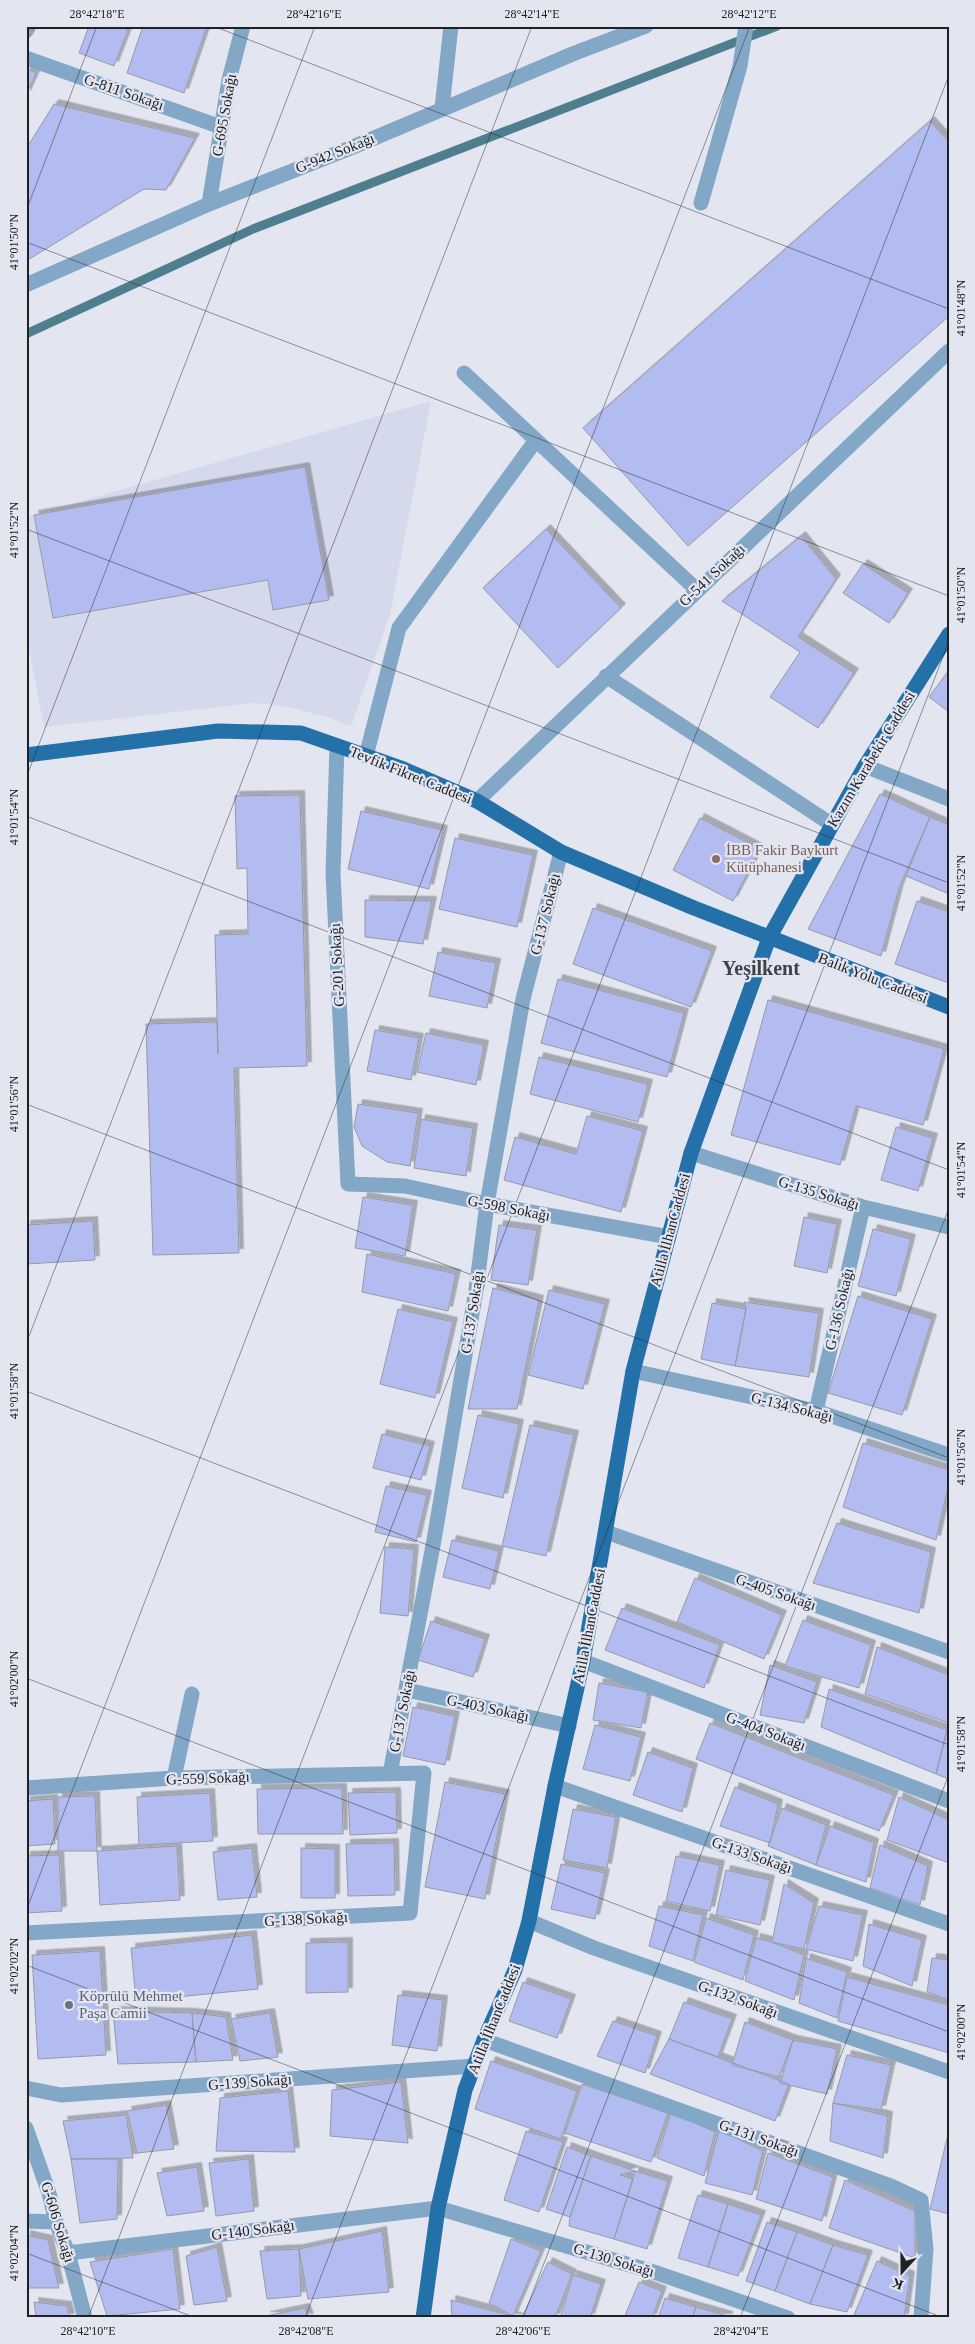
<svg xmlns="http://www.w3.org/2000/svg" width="975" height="2344" font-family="Georgia,serif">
	<defs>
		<filter id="shadow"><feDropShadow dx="4.5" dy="-4.5" stdDeviation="0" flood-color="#0004"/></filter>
	</defs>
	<rect width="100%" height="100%" fill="#e3e5f1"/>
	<path fill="#d5d9ec" d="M431 401 390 614 351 726 327 717 284 706 254 703 44 727 26 634V517Z"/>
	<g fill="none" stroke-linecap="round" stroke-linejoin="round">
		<path stroke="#4f7e8f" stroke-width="9" d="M26 334 253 229 777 26"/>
	</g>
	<path fill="#b2bcf1" stroke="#979aa5" filter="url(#shadow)" d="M89 26H118L128 30 114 66 79 53Z
		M143 26H207L184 93 127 73Z
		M26 68 36 73 26 95Z
		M54 104 195 138 166 190 144 189 26 261V149Z
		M930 121 949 142V316L688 546 583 428Z
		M305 467 329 600 273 610 268 580 53 618 34 515Z
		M546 529 621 608 558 668 483 588Z
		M801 536 836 579 798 637 854 673 818 728 770 697 800 652 722 601Z
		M863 564 908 593 889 623 843 593Z
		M949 670V712L929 697Z
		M880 794 930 817 899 888 881 956 808 929Z
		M300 795 307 1066 234 1068 239 1253 153 1255 146 1024 217 1022 218 1054 215 935 248 934 247 868 237 869 235 796Z
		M361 811 443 830 429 889 348 869Z
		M930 817 949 825V894L906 876Z
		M700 818 760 849 733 901 673 870Z
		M455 838 533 855 517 927 439 909Z
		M365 900 432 901 423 944 365 937Z
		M917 901 949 912V983L895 964Z
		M593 908 712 951 691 1007 573 964Z
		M438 952 496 963 487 1008 429 996Z
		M558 979 684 1013 667 1077 541 1043Z
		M768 1000 944 1049 923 1125 856 1106 840 1165 731 1135Z
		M375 1030 419 1038 411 1080 367 1071Z
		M426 1033 484 1045 476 1085 417 1072Z
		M539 1057 648 1084 638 1122 530 1094Z
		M358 1104 418 1113 410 1166 387 1162 362 1146 354 1127Z
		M587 1116 643 1131 621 1212 504 1180 515 1137 576 1154Z
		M421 1119 473 1128 466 1176 414 1168Z
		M896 1127 933 1138 918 1191 881 1180Z
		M363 1197 413 1205 405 1256 355 1248Z
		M804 1217 837 1224 827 1273 794 1266Z
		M93 1221 95 1260 26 1264V1225Z
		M499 1225 537 1230 528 1285 491 1280Z
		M873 1229 911 1239 896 1296 858 1286Z
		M367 1254 456 1274 448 1311 362 1292Z
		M493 1288 539 1300 517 1409H468Z
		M549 1290 605 1304 583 1389 528 1375Z
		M858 1296 932 1319 902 1415 828 1393Z
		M744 1302 819 1313 809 1377 735 1366 746 1309Z
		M712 1303 746 1309 735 1366 701 1359Z
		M398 1309 453 1322 435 1398 380 1384Z
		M478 1415 519 1424 503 1498 462 1488Z
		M530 1425 574 1435 546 1556 502 1546Z
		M382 1434 430 1446 421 1480 373 1468Z
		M863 1443 949 1470V1483L936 1540 843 1507Z
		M386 1486 427 1495 416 1542 375 1532Z
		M837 1523 931 1552 919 1613 813 1583Z
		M452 1540 499 1551 490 1589 443 1577Z
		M385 1547 414 1549 408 1616 380 1613Z
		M695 1578 782 1615 764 1659 677 1622Z
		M622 1608 720 1645 704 1688 605 1650Z
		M803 1620 871 1645 859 1688 785 1666Z
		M431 1621 485 1639 473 1677 418 1660Z
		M877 1647 949 1675V1723L865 1694Z
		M770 1665 817 1682 804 1723 760 1715Z
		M599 1683 648 1692 641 1728 593 1720Z
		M829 1689 947 1730 936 1774 821 1727Z
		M413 1707 455 1716 445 1765 403 1756Z
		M710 1723 894 1795 879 1831 696 1759Z
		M595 1725 641 1737 630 1781 583 1769Z
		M947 1730 949 1731V1779L936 1774Z
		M648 1752 693 1768 682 1812 633 1795Z
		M445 1782 505 1794 485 1899 425 1887Z
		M735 1787 778 1804 770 1843 720 1826Z
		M342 1788 343 1834H258L257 1789Z
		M396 1792 397 1833 350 1835 348 1793Z
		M210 1793 213 1841 139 1845 137 1797Z
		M95 1796 97 1851H58V1797Z
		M899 1797 949 1820V1863L887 1840Z
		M53 1799 55 1844 26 1846V1801Z
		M782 1808 826 1825 816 1865 768 1846Z
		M573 1809 616 1817 607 1868 563 1860Z
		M830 1826 874 1843 866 1882 816 1865Z
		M394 1843 395 1895 348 1896 346 1844Z
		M880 1845 928 1866 920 1905 870 1888Z
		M177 1846 180 1900 100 1905 97 1851Z
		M252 1848 257 1897 218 1900 213 1852Z
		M301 1848 335 1849V1898H301Z
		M59 1855 62 1911 26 1913V1856Z
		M676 1856 720 1865 710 1911 666 1901Z
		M561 1864 605 1873 595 1919 551 1909Z
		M726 1870 770 1880 760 1925 716 1915Z
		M784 1884 814 1903 804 1949 772 1942Z
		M659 1906 703 1915 693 1961 649 1946Z
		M819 1906 863 1915 853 1961 806 1949Z
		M706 1918 754 1935 743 1980 694 1962Z
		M869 1924 922 1940 912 1986 863 1966Z
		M252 1935 258 1989 136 2001 131 1948Z
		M756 1938 772 1942 804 1955 794 2000 745 1981Z
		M348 1942V1992L306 1993V1943Z
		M100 1951 106 2055 38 2059 32 1955Z
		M806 1958 847 1972 837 2018 799 2003Z
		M932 1958 949 1960V2000L927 1992Z
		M847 1977 949 2005V2053L838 2021Z
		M523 1982 571 1999 557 2038 509 2021Z
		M398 1995 443 2000 437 2051 392 2045Z
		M684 2002 732 2019 718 2057 669 2039Z
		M113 2011 192 2013 196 2062 118 2064Z
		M192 2013 226 2017 233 2060 196 2062Z
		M270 2013 278 2057 240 2061 231 2019Z
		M613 2021 657 2036 645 2073 597 2056Z
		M745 2022 793 2040 779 2077 732 2065Z
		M669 2039 789 2084 775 2121 650 2074Z
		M793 2040 837 2049 827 2094 780 2083Z
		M847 2055 891 2065 881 2110 833 2103Z
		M491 2061 577 2091 561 2139 475 2109Z
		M401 2082 408 2143 330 2136 332 2090Z
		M582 2084 668 2113 651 2162 565 2133Z
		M288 2091 295 2152 216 2151 220 2098Z
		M833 2103 888 2116 883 2158 830 2141Z
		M166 2105 174 2149 137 2153 127 2111Z
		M671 2112 715 2132 704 2176 657 2158Z
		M126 2115 133 2158 71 2159 63 2121Z
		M719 2130 763 2151 752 2195 705 2183Z
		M949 2130V2214L930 2209Z
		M526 2131 563 2142 539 2212 504 2200Z
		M567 2147 591 2156 570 2217 546 2209Z
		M768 2153 833 2177 822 2221 756 2199Z
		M591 2156 635 2171 620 2175 633 2179 614 2239 569 2226 570 2217Z
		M71 2159H118L117 2219 80 2223Z
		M249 2159 254 2211 216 2216 209 2163Z
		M197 2167 204 2211 167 2216 157 2173Z
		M635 2171 668 2181 647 2249 614 2239Z
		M845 2180 915 2211V2258L829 2228Z
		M698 2195 728 2204 708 2267 678 2258Z
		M728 2204 761 2215 738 2276 708 2267Z
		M767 2222 797 2232 775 2291 746 2281Z
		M382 2231 389 2292 308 2299 299 2249Z
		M797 2232 833 2245 810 2304 775 2291Z
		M26 2235 48 2240 59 2288H26Z
		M511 2239 541 2251 513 2316 489 2303Z
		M833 2245 868 2255 847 2312 810 2304Z
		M217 2247 227 2301 194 2305 186 2256Z
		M173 2249 180 2309 107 2316 90 2262Z
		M299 2249 301 2296 267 2299 260 2251Z
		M877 2261 910 2276 904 2318H860L854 2315Z
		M548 2262 572 2274 555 2318H534L523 2315Z
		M573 2275 601 2284 590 2318H560Z
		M639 2282 662 2291 652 2318H624Z
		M665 2298 696 2307 692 2318H658Z
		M451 2300 513 2316 519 2318H452Z
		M34 2302 67 2306 70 2318H36Z
		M696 2307 728 2316V2318H692Z
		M305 2308 309 2318 266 2316Z"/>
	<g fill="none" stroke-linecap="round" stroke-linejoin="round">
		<path stroke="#83a7c7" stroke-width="15" d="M26 31 29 26
			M26 58 221 127
			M442 108 451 26
			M701 203 740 66 746 26
			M209 204 229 80 243 26
			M26 285 209 204 353 147 575 53 646 26
			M464 373 697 590
			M606 676 831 824
			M337 746 333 873 348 1184 405 1186 487 1204 669 1237
			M366 756 399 628 536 440
			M865 766 949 799
			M477 801 949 351
			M691 1153 863 1207 949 1227
			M633 1371 816 1411 949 1455
			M816 1411 863 1207
			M606 1532 949 1652
			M583 1661 949 1801
			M407 1690 569 1726
			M390 1774 434 1540 476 1290 487 1204 523 999 561 852
			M174 1778 192 1694
			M555 1786 949 1924
			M26 1788 174 1778 424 1773 410 1913 26 1933
			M529 1921 594 1948 949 2072
			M484 2040 891 2186 921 2200 926 2249 921 2318
			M26 2088 61 2095 475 2066
			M26 2128 49 2193 56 2222 68 2253 85 2318
			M26 2221 56 2222
			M68 2253 438 2208 657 2273 788 2318"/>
		<path stroke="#2470a8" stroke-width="15" d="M26 755 218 731 301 733 401 768 477 801 561 852 694 908 949 1007
			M423 2318 438 2208 465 2090 484 2040 515 1970 529 1921 555 1786 583 1661 633 1371 691 1153 769 938 865 766 949 634"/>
	</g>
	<path fill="none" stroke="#202125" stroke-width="1" stroke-opacity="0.45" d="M213 26 949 309M26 211 97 26M26 242 949 596M26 529 949 883M26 778 315 26M26 816 949 1170M26 1104 949 1458M26 1344 532 26M26 1391 949 1745M26 1678 949 2032M26 1911 750 26M26 1965 944 2318M26 2253 196 2318M88 2318 949 75M305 2318 949 641M523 2318 949 1208M740 2318 949 1774"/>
	<circle fill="#8d6e63" stroke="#e3e5f1" stroke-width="2" cx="716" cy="859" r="5"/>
	<circle fill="#6b7280" stroke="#e3e5f1" stroke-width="2" cx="69" cy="2005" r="5"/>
	<g text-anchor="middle" stroke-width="4.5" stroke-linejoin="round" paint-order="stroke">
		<g font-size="15" fill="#202125" stroke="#e3e5f1">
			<text transform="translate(124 92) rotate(19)" y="5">G-811 Sokağı</text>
			<text transform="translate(224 115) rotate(-80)" y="5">G-695 Sokağı</text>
			<text transform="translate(335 153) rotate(-22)" y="5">G-942 Sokağı</text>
			<text transform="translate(712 575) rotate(-43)" y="5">G-541 Sokağı</text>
			<text transform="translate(871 759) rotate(-59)" y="5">Kazım Karabekir Caddesi</text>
			<text transform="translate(411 775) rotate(22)" y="5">Tevfik Fikret Caddesi</text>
			<text transform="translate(545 914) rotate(-76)" y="5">G-137 Sokağı</text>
			<text transform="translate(337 965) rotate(-93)" y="5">G-201 Sokağı</text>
			<text transform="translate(873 978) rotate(21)" y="5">Balık Yolu Caddesi</text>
			<text transform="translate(819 1193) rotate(17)" y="5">G-135 Sokağı</text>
			<text transform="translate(509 1208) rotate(11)" y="5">G-598 Sokağı</text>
			<text transform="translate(670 1230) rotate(-75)" y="5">Atilla İlhanCaddesi</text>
			<text transform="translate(839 1309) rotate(-77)" y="5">G-136 Sokağı</text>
			<text transform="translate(472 1312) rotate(-81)" y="5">G-137 Sokağı</text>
			<text transform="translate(792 1407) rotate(14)" y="5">G-134 Sokağı</text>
			<text transform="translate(776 1592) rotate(19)" y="5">G-405 Sokağı</text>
			<text transform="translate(589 1626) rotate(-79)" y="5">Atilla İlhanCaddesi</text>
			<text transform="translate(488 1708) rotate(12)" y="5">G-403 Sokağı</text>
			<text transform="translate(402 1711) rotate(-79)" y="5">G-137 Sokağı</text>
			<text transform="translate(766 1731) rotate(21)" y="5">G-404 Sokağı</text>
			<text transform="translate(208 1778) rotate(-2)" y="5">G-559 Sokağı</text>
			<text transform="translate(752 1855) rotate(19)" y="5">G-133 Sokağı</text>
			<text transform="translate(306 1919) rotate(-3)" y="5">G-138 Sokağı</text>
			<text transform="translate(738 1999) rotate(20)" y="5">G-132 Sokağı</text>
			<text transform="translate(494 2019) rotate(-68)" y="5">Atilla İlhanCaddesi</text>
			<text transform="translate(250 2082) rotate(-4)" y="5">G-139 Sokağı</text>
			<text transform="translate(759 2138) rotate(20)" y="5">G-131 Sokağı</text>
			<text transform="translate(58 2222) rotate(73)" y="5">G-606 Sokağı</text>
			<text transform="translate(253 2230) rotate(-7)" y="5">G-140 Sokağı</text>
			<text transform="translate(614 2260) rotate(17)" y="5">G-130 Sokağı</text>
		</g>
		<g font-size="15" fill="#785e54" stroke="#e3e5f1" text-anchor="start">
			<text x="726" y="855">İBB Fakir Baykurt<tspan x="726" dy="17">Kütüphanesi</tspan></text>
		</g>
		<g font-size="15" fill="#5b616d" stroke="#e3e5f1" text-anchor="start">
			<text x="79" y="2001">Köprülü Mehmet<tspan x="79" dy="17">Paşa Camii</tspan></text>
		</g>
		<g font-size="20" font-weight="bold" fill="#3f414b" stroke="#e3e5f1">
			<text x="761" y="975">Yeşilkent</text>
		</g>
	</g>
	<rect width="975" height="2344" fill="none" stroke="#e3e5f1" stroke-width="55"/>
	<g transform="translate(902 2272) rotate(201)" stroke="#e3e5f1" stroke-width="4" paint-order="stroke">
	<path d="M0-4L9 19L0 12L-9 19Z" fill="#202125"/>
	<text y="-8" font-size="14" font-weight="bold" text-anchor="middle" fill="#202125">K</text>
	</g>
	<rect x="28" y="28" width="920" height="2288" fill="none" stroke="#202125" stroke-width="2"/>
	<g font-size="12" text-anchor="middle" fill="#202125">
		<text x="97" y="18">28°42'18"E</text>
		<text x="314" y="18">28°42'16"E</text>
		<text x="532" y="18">28°42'14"E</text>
		<text x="749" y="18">28°42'12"E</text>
		<text transform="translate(14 242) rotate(-90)" y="4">41°01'50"N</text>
		<text transform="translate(961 308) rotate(-90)" y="4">41°01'48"N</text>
		<text transform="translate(14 530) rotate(-90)" y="4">41°01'52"N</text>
		<text transform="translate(961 595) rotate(-90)" y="4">41°01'50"N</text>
		<text transform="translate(14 817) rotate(-90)" y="4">41°01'54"N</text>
		<text transform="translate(961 883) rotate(-90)" y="4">41°01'52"N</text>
		<text transform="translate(14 1104) rotate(-90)" y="4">41°01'56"N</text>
		<text transform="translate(961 1170) rotate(-90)" y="4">41°01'54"N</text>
		<text transform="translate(14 1391) rotate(-90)" y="4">41°01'58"N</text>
		<text transform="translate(961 1457) rotate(-90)" y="4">41°01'56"N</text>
		<text transform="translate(14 1679) rotate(-90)" y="4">41°02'00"N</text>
		<text transform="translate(961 1744) rotate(-90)" y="4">41°01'58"N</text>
		<text transform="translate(14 1966) rotate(-90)" y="4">41°02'02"N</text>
		<text transform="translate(961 2032) rotate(-90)" y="4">41°02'00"N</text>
		<text transform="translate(14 2253) rotate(-90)" y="4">41°02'04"N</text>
		<text x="88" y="2335">28°42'10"E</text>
		<text x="306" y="2335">28°42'08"E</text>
		<text x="523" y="2335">28°42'06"E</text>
		<text x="741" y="2335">28°42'04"E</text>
	</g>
</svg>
